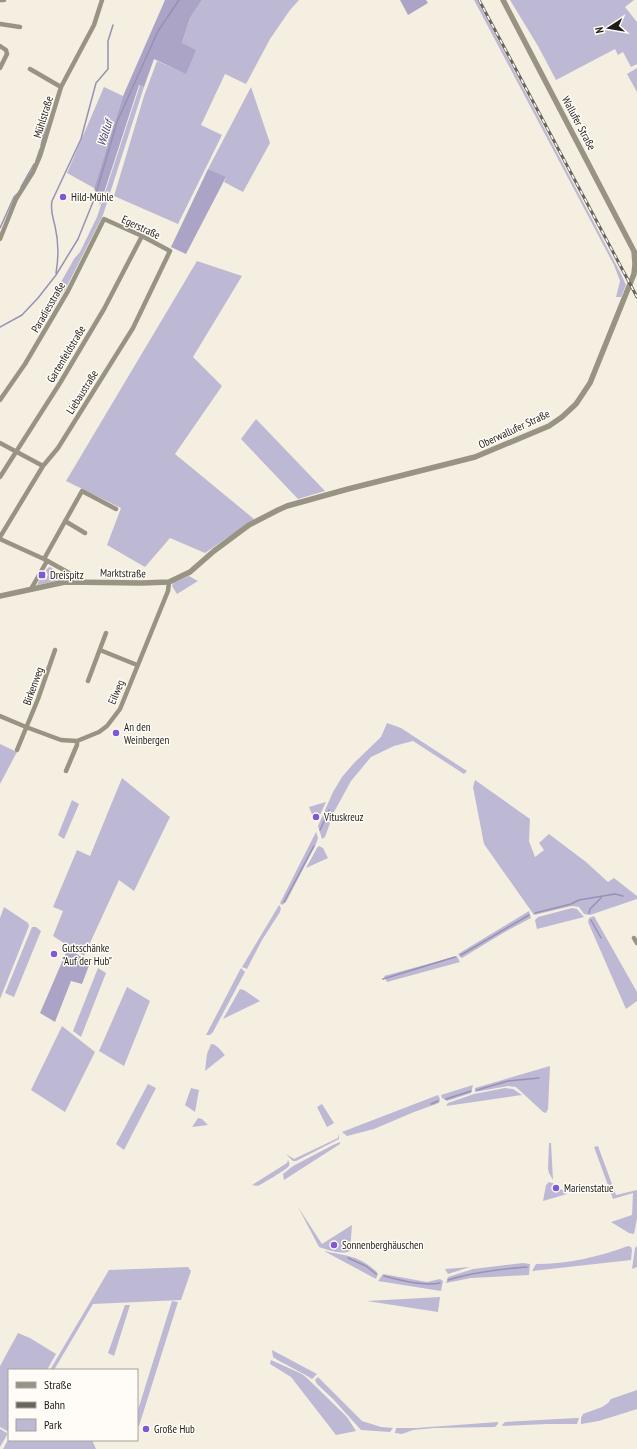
<svg xmlns="http://www.w3.org/2000/svg" width="637" height="1449" font-family="'PT Sans Narrow',sans-serif">
	<rect width="100%" height="100%" fill="#f5efe1"/>
	<path fill="#bdb8d4" d="M202 0H299L290 10 270 39 246 84 225 74 201 125 222 135 178 224 114 196 144 96 157 61 185 73 182 43 190 18Z
		M474 0H477L621 274 626 285 621 297H616L620 281 614 265Z
		M510 0H634L625 7 637 22V64L631 67 623 52 618 55 615 49 556 80 538 46Z
		M637 68V92L627 74Z
		M140 85 144 87 103 215 66 288 48 317 43 314 74 259 80 252 97 217Z
		M104 87 123 96 94 188 67 173Z
		M251 87 270 143 243 192 224 182 226 178 208 169Z
		M197 261 242 276 193 357 222 386 175 454 254 519 205 553 170 538 145 567 107 545 121 508 66 481Z
		M256 419 325 491 298 499 241 439Z
		M49 567 52 568 54 573 63 578 65 574 68 577 67 579 37 585 41 577 46 579 48 574 44 572Z
		M189 576 198 581 177 594 172 586 173 583Z
		M387 723 401 728 467 771 464 774 413 741 394 746 371 757 351 781 334 812 325 837 322 839 318 826 333 792 342 777 354 763 381 737Z
		M0 744 17 752 0 784Z
		M122 778 170 817 134 891 119 880 84 956 53 936 63 911 53 907 77 850 90 856Z
		M475 780 530 819 529 841 535 857 544 850 539 843 549 834 586 862 608 882 614 878 637 896V899L590 915 584 914 579 907 572 906 534 915 484 844 473 787Z
		M72 800 79 804 64 839 58 835Z
		M326 802 318 819H314L309 807Z
		M316 832 318 838 316 844 286 902 282 905 280 903Z
		M319 846 323 848 328 858 306 868 317 848Z
		M279 905 281 908 280 912 262 940 247 969 242 967Z
		M4 907 28 923 29 926 0 999V918Z
		M572 908 577 909 584 917 537 929 535 920 538 917Z
		M529 911 531 918 503 933 462 958 460 957 458 954Z
		M594 916 637 992V1001L626 1009 588 922 589 918Z
		M32 927H36L41 931 14 997 5 993Z
		M457 956 460 962 387 982 384 976Z
		M98 968 106 973 81 1037 73 1031Z
		M241 968 245 972 213 1032 210 1035H206Z
		M127 987 150 1001 124 1066 99 1051Z
		M240 989 244 990 260 1001 223 1019Z
		M62 1026 95 1052 65 1112 31 1090Z
		M211 1044C217 1044 221 1051 225 1055L205 1071 207 1054Z
		M550 1066 548 1109 546 1113 543 1112 516 1087 508 1086 475 1092V1088Z
		M148 1084 156 1088 124 1150 116 1144Z
		M473 1085 471 1093 447 1101 442 1098 441 1095Z
		M191 1088 199 1090 195 1112 185 1105Z
		M505 1088 513 1089 522 1095 446 1106 448 1103 474 1094Z
		M438 1095 440 1099 439 1103 414 1112 374 1129 347 1136 342 1132Z
		M322 1104 334 1123 327 1127 317 1107Z
		M198 1118 202 1119 208 1125 192 1127Z
		M339 1133V1139L296 1161H293L286 1154 294 1159 338 1138Z
		M340 1142V1144L284 1180 283 1174 293 1166 333 1145Z
		M549 1143H551L553 1180 549 1173 548 1169Z
		M598 1146 616 1195 637 1190V1218L634 1234 629 1233 611 1222 632 1215 633 1193 613 1199 594 1147Z
		M288 1160C289 1162 290 1163 289 1166 286 1170 263 1183 258 1186L252 1185 287 1163Z
		M549 1182 555 1184 552 1188 555 1192 561 1189 567 1194 543 1201 546 1185Z
		M298 1207 322 1244 352 1225 350 1251C341 1255 328 1250 319 1247Z
		M628 1246 631 1247 632 1250 631 1260 532 1271 536 1264C568 1264 598 1257 628 1246Z
		M637 1246V1267L632 1269 635 1248Z
		M324 1251C346 1256 358 1255 376 1271L378 1274 376 1279Z
		M523 1263 530 1264 529 1275 471 1278 446 1283 448 1277 473 1269Z
		M188 1267 191 1271 181 1300 93 1304 54 1370H50L109 1270Z
		M470 1267 448 1274 445 1269Z
		M383 1274 427 1282 440 1279 443 1281 441 1291 378 1281Z
		M440 1297 438 1312 367 1301Z
		M172 1301 178 1302 139 1426H137V1413Z
		M125 1305H130L114 1356 108 1353Z
		M18 1333 30 1338 56 1354 47 1370H9V1432L0 1427V1366Z
		M272 1350 317 1374 312 1379C300 1371 285 1365 273 1357Z
		M271 1360 302 1374 307 1378 347 1417 356 1431 336 1435 291 1377 270 1364Z
		M318 1377 362 1421 381 1427 393 1428 390 1432 361 1430 333 1399 317 1384 315 1380Z
		M637 1390V1409L599 1421 581 1424V1418L583 1414 602 1407 608 1403 611 1399Z
		M576 1418H579L577 1424H547L503 1426 502 1425 505 1422Z
		M498 1422V1424L495 1427 434 1428 413 1430 402 1434 395 1433 396 1428H416Z
		M0 1429 7 1433V1435L0 1447Z
		M9 1438V1440H92L96 1449H3Z"/>
	<path fill="#aba4c7" d="M165 0H202L190 18 182 43 196 50 186 74 154 59 144 87 139 85 100 205 94 188 123 96Z
		M400 0H426L428 3 408 15Z
		M208 169 226 177 186 254 171 247Z
		M68 948 90 963 82 984 71 981 55 1022 40 1013Z"/>
	<g fill="none" stroke-linecap="round" stroke-linejoin="round">
		<path stroke="#9891b3" stroke-width="1.5" d="M41 146 47 119
			M36 161 40 149
			M21 187 34 164
			M0 228 14 197 17 194
			M56 273C59 256 59 243 55 226 53 217 50 211 52 201L81 139 96 83 108 69V41L113 25
			M0 327 22 315 38 298 56 275 78 239 95 197 117 122 158 31 179 0
			M320 830 329 810
			M284 902 314 846
			M535 913 571 904 579 900 615 894 623 896
			M589 913 590 909 601 898
			M591 920 601 938
			M461 955 529 915
			M383 979 455 957
			M477 1090 508 1081 539 1078
			M446 1099 471 1091
			M431 1104 438 1101
			M348 1258 366 1266 376 1274
			M384 1276C403 1281 422 1286 440 1283
			M448 1280C474 1272 500 1269 527 1267"/>
		<path stroke="#999384" stroke-width="4.5" d="M0 0H4
			M0 24 20 27
			M0 46 6 50 7 54 0 68
			M30 69 61 87
			M0 239 16 199 33 172 40 156 61 87 94 25 102 0
			M0 400 25 364 68 291 104 219 142 236 170 251 133 328 58 448 43 466 0 537
			M0 443 43 466
			M0 477 60 383 104 309 142 236
			M65 521 85 533
			M0 539 44 559 71 574 75 578 77 582
			M44 559 82 491 116 509
			M31 589 47 561
			M100 650 137 665
			M88 681 106 633
			M0 716 26 727 61 740 77 741 99 732 107 726 120 709 168 591 169 582
			M17 750 38 699 55 650
			M66 771 77 745V741
			M634 938 637 943"/>
		<path stroke="#999384" stroke-width="5.5" d="M503 0 635 253
			M0 596 65 582 142 583 169 582 190 572 214 551 249 525 278 510 287 506 348 489 475 457 549 426 562 417 576 404 590 383 634 274 635 264 634 251"/>
		<g stroke="#68655d" stroke-width="3">
			<path id="rail" d="M479 0 637 297"/>
		</g>
		<use href="#rail" stroke="#fffcf7" stroke-width="1.5" stroke-dasharray="4.5" stroke-linecap="butt"/>
	</g>
	<g fill="#7e59d3" stroke="#fffcf7" stroke-width="1.5">
		<circle cx="63" cy="197" r="4"/>
		<rect x="38" y="571" width="8" height="8" rx="2"/>
		<circle cx="116" cy="733" r="4"/>
		<circle cx="316" cy="817" r="4"/>
		<circle cx="54" cy="954" r="4"/>
		<circle cx="556" cy="1188" r="4"/>
		<circle cx="334" cy="1245" r="4"/>
		<circle cx="146" cy="1429" r="4"/>
	</g>
	<g text-anchor="middle" stroke-width="3" stroke-linejoin="round" paint-order="stroke">
		<g font-size="11" fill="#1e1c17" stroke="#fffcf7">
			<text transform="translate(43 117) rotate(-73)" y="4">Mühlstraße</text>
			<text transform="translate(579 123) rotate(62)" y="4">Wallufer Straße</text>
			<text transform="translate(141 227) rotate(25)" y="4">Egerstraße</text>
			<text transform="translate(48 307) rotate(-60)" y="4">Paradiesstraße</text>
			<text transform="translate(66 354) rotate(-59)" y="4">Gartenfeldstraße</text>
			<text transform="translate(82 392) rotate(-58)" y="4">Liebaustraße</text>
			<text transform="translate(514 429) rotate(-25)" y="4">Oberwallufer Straße</text>
			<text transform="translate(123 573) rotate(1)" y="4">Marktstraße</text>
			<text transform="translate(33 686) rotate(-70)" y="4">Birkenweg</text>
			<text transform="translate(116 692) rotate(-67)" y="4">Eilweg</text>
		</g>
		<g font-size="11" fill="#1e1c17" stroke="#fffcf7" text-anchor="start">
			<text x="71" y="201">Hild-Mühle</text>
			<text x="50" y="579">Dreispitz</text>
			<text x="124" y="731">An den<tspan x="124" dy="13">Weinbergen</tspan></text>
			<text x="324" y="821">Vituskreuz</text>
			<text x="62" y="952">Gutsschänke<tspan x="62" dy="13">"Auf der Hub"</tspan></text>
			<text x="564" y="1192">Marienstatue</text>
			<text x="342" y="1249">Sonnenberghäuschen</text>
			<text x="154" y="1433">Große Hub</text>
		</g>
		<g font-size="12" font-style="italic" fill="#4e4272" stroke="#fffcf7">
			<text transform="translate(105 133) rotate(-72)" y="4">Walluf</text>
		</g>
	</g>
	<rect x="8" y="1369" width="130" height="72" fill="#fffcf7" stroke="#a5a29d"/>
	<rect x="16" y="1382" width="20" height="6" fill="#999384" stroke="#a5a29d"/>
	<text x="44" y="1389" font-size="12" fill="#1e1c17">Straße</text>
	<rect x="16" y="1402" width="20" height="6" fill="#68655d" stroke="#a5a29d"/>
	<text x="44" y="1409" font-size="12" fill="#1e1c17">Bahn</text>
	<rect x="16" y="1419" width="20" height="12" fill="#bdb8d4" stroke="#a5a29d"/>
	<text x="44" y="1429" font-size="12" fill="#1e1c17">Park</text>
	<g transform="translate(609 28) rotate(258)" stroke="#fffcf7" stroke-width="3" paint-order="stroke">
	<path d="M0-3L7 15L0 10L-7 15Z" fill="#1e1c17"/>
	<text y="-6" font-size="11" font-weight="bold" text-anchor="middle" fill="#1e1c17">N</text>
	</g>
</svg>
